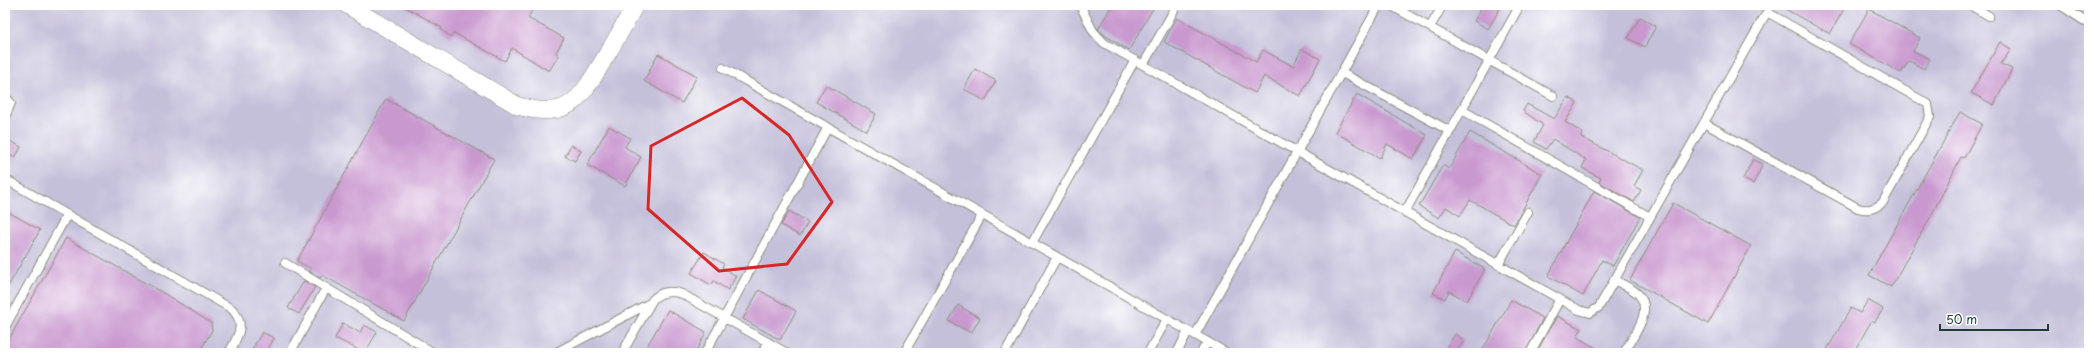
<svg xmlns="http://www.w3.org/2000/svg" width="2094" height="358" font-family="'Playpen Sans',sans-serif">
	<rect width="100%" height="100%" fill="#fff"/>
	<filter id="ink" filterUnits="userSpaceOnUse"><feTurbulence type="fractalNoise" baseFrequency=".025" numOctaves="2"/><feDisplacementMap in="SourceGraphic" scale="8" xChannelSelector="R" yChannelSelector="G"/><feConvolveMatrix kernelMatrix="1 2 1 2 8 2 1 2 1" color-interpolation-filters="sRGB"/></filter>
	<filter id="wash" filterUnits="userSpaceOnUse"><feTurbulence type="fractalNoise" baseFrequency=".012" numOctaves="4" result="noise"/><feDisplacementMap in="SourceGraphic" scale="16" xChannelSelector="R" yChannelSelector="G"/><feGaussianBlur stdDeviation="0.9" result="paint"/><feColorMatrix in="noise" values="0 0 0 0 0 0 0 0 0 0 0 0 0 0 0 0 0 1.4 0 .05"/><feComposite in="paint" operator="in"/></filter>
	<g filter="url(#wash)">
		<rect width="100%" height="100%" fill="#f5dcc1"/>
		<path fill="#c5c0da" d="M5 5H2089V353H5Z"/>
		<g id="blocks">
			<path fill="#c998cf" d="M402 5H445L453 9 455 5H535L528 18 564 38 556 53 559 55 549 71 512 48 505 61 454 33 451 37 441 30 442 28Z
				M1112 5H1155L1129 50 1106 36 1098 29Z
				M1483 5H1502L1488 29 1474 21Z
				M1778 5H1846L1830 34Z
				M1869 9 1920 38 1913 51 1930 59 1924 69 1909 61 1901 73 1849 44Z
				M1640 17 1656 26 1645 47 1628 38Z
				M1177 18 1256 62 1263 50 1293 66 1302 49 1320 59 1300 96 1264 76 1255 93 1164 42Z
				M2000 42 2011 49 2001 64 2012 69 1994 105 1971 93Z
				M658 54 697 76 682 103 644 81Z
				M975 69 996 81 985 101 964 89Z
				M826 85 876 114 867 131 816 102Z
				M1357 94 1427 135 1413 159 1387 144 1380 158 1335 132Z
				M1568 97 1577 103 1565 122 1583 133 1581 137 1643 170 1634 186 1641 190 1634 202 1599 182 1601 178 1582 168 1586 160 1553 139 1546 149 1534 142 1543 125 1523 111 1527 104 1554 119Z
				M386 99 494 159 404 321 322 275 320 278 309 271 311 269 297 261Z
				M1960 112 1982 124 1964 158 1961 157 1932 214 1891 287 1869 275Z
				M609 126 630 138 625 147 641 157 625 186 587 165Z
				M1470 132 1542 174 1514 225 1470 200 1460 216 1446 207 1439 218 1419 206 1443 165 1449 169Z
				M5 138 21 147 15 158 5 152Z
				M571 145 581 151 575 161 565 156Z
				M1753 159 1763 164 1753 184 1743 179Z
				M1594 191 1640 217 1613 266 1602 260 1583 296 1548 276Z
				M1673 203 1751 246 1708 324 1630 280Z
				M5 210 40 230 5 292Z
				M789 211 808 222 800 236 781 225Z
				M66 238 165 294 211 323 212 330 199 353H5V346Z
				M704 252 724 264 722 267 736 276 728 290 714 281 711 285 691 273Z
				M1455 252 1485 269 1467 301 1449 291 1445 299 1433 293Z
				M304 281 315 287 299 314 288 308Z
				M759 290 796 311 780 340 743 319Z
				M1511 300 1543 318 1525 353H1481Z
				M1868 300 1883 309 1875 322 1872 320 1853 353H1825L1851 308 1860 313Z
				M958 305 980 318 971 333 949 321Z
				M668 310 706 332 695 353H654L646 348Z
				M1557 316 1581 329 1577 337 1605 353H1536Z
				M343 323 360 333 364 325 377 332 365 353 335 338Z
				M262 332 274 338 266 353H250Z
				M1455 334 1464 340 1456 353H1443Z"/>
		</g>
	</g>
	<g filter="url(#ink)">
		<use href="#blocks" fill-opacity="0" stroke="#8a8c7a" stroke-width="1"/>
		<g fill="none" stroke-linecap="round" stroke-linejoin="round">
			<g stroke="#8a8c7a" stroke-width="10">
				<path id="service" d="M1080 5 1093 31 1104 43 1579 310 1590 313 1599 307 1771 5
					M1390 5 1553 96
					M1970 5 1989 16
					M2060 5 2089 24
					M1430 27 1443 5
					M1143 65 1177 5
					M723 68 1227 353
					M1342 73 1450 131
					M5 96 11 103 5 117
					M1462 110 1650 217
					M1704 123 1858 208C1868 211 1876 209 1883 202L1930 117 1928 104 1767 12
					M5 179 232 309C247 325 237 337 229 353
					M1405 212 1520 5
					M1032 243 1135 60
					M285 263 434 353
					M1498 265 1528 212
					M1614 280C1622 284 1632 288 1638 294 1655 311 1632 337 1624 353
					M5 327 67 215
					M1195 335 1379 5
					M290 353 326 288
					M555 353 648 304
					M622 353 653 299C662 291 671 290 682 294L787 353
					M705 353 828 127
					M762 353 768 342
					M904 353 982 215
					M1005 353 1057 257
					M1148 353 1167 319
					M1177 353 1188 331
					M1201 353 1207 342
					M1530 353 1560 299"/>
			</g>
			<g stroke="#8a8c7a" stroke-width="18">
				<path id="minor" d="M347 5 518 106C568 120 579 101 603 61 614 43 625 24 635 5"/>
			</g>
			<use href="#service" stroke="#fff" stroke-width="8"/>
			<use href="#minor" stroke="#fff" stroke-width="17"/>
		</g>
	</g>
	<path fill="none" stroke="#d62828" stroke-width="3" stroke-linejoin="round" d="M742 98 789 135 832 202 787 264 719 271 648 209 651 146Z"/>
	<rect width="2094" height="358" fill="none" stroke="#fff" stroke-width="20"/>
	<path d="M1940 324v6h108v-6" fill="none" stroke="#1f3d34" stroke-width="2"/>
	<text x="1946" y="324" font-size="12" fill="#1f3d34" stroke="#ffffff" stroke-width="3" paint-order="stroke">50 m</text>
</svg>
